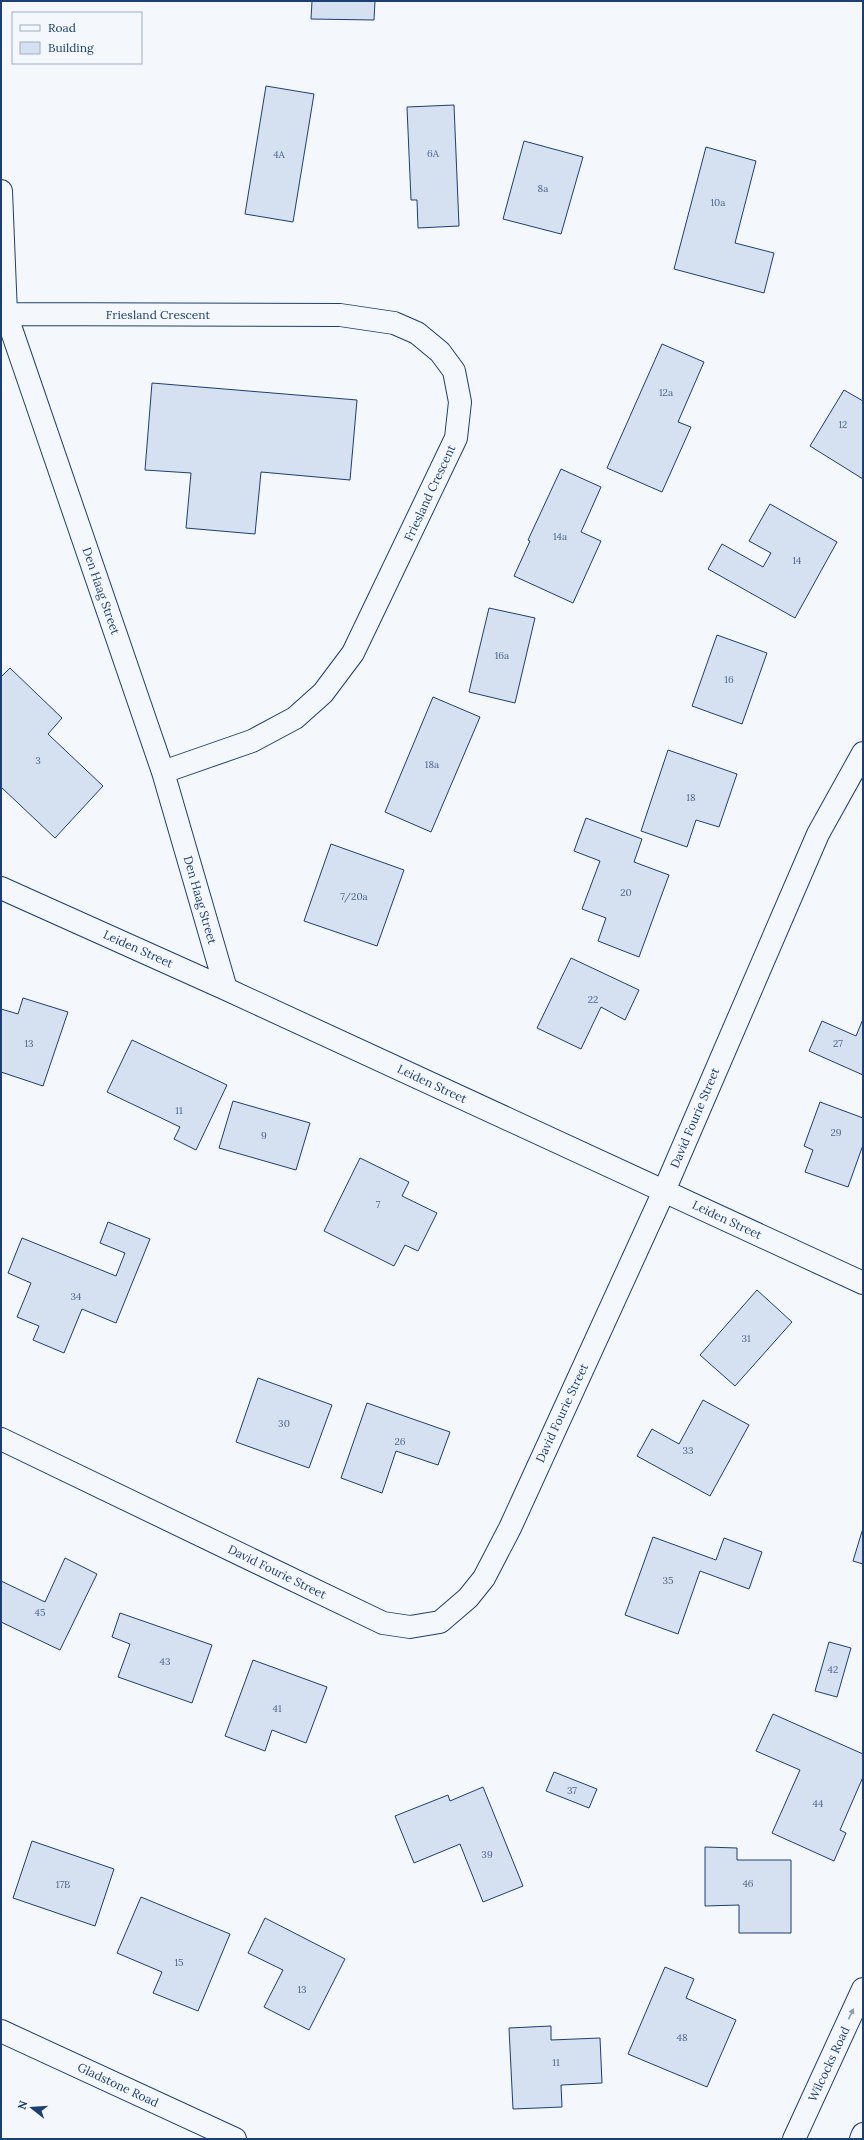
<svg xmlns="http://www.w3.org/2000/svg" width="864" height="2140" font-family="Lora,serif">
	<rect width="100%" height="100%" fill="#f4f7fb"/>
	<path fill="#d5e0f0" stroke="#1d3f73" d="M312 1H375L374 20 311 19Z
		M266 86 314 94 293 222 245 214Z
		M454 105 459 226 418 228 417 200H411L407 107Z
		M524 141 583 157 561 234 503 219Z
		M706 147 756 161 735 243 774 253 764 293 674 269Z
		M662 344 704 362 678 422 691 427 662 492 607 468Z
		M152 383 357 400 350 480 261 472 255 534 186 528 191 473 145 470Z
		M844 390 863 401V479L810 446Z
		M561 469 601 487 581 532 601 541 573 603 514 576 530 541 528 540Z
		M770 504 837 542 795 618 708 569 722 544 763 567 771 553 749 541Z
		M489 608 535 618 515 703 469 692Z
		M717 635 767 653 742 724 692 706Z
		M10 668 62 718 48 734 103 786 55 838 1 787V677Z
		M433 697 480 717 431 832 385 812Z
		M668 750 737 774 719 827 696 820 687 847 641 831Z
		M586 818 642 839 634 862 669 875 639 957 598 941 606 918 582 909 600 861 574 851Z
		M331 844 404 870 377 946 304 921Z
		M571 958 639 990 625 1020 601 1007 581 1049 537 1028Z
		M23 998 68 1012 43 1086 1 1072V1009L18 1014Z
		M863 1019V1075L809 1051 822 1021 856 1036Z
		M132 1040 227 1085 196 1150 174 1139 180 1127 107 1092Z
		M233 1101 310 1123 296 1170 219 1148Z
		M820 1102 863 1118V1145L848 1187 805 1172 813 1150 804 1146Z
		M360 1158 409 1182 402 1196 437 1213 418 1251 405 1245 394 1266 324 1231Z
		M108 1222 150 1239 116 1323 82 1309 64 1353 33 1340 39 1326 17 1317 31 1283 8 1273 22 1238 116 1276 125 1253 100 1243Z
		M757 1290 792 1322 735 1386 700 1355Z
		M258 1378 332 1405 309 1468 236 1442Z
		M703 1400 749 1425 710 1496 637 1456 652 1429 679 1444Z
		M367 1403 450 1432 438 1465 396 1451 382 1493 341 1478Z
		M863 1528V1564L853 1561Z
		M653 1537 716 1560 724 1538 762 1552 749 1589 700 1571 678 1634 625 1615Z
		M65 1558 97 1574 60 1650 1 1622V1581L45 1602Z
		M120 1613 212 1645 192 1703 118 1677 130 1644 112 1637Z
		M829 1642 851 1648 837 1697 815 1691Z
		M253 1660 327 1687 306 1743 272 1730 265 1751 225 1736Z
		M773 1714 863 1754V1777L840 1830 846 1833 834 1861 772 1833 800 1770 756 1751Z
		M554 1772 597 1789 589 1808 546 1791Z
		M483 1787 523 1886 483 1902 460 1844 414 1863 395 1816 448 1795 450 1801Z
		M32 1841 114 1869 95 1926 13 1898Z
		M705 1847 737 1848V1860H791V1933H739V1905L705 1906Z
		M141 1897 230 1934 198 2011 153 1993 162 1972 117 1953Z
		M265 1918 345 1959 309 2030 264 2007 283 1970 248 1953Z
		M665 1967 694 1979 686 1998 736 2020 707 2087 628 2054Z
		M551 2026V2040L600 2038 602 2083 561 2085 562 2107 513 2109 509 2028Z"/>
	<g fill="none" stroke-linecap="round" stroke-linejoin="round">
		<g stroke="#1d3f73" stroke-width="24">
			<path id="minor" d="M1 191 6 314 163 772 226 989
				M1 314 340 315 394 323 417 333 440 352 454 371 460 402 456 438 353 653 323 693 295 718 252 741 163 772
				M1 888 226 989 863 1283
				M1 1439 383 1623 410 1627 440 1622 468 1598 484 1578 510 1528 664 1191 818 834 863 753"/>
		</g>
		<g stroke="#1d3f73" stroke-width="24">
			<path id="tertiary" d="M1 2031 235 2139
				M794 2139 863 1989
				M861 2139 863 2134"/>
		</g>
		<use href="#minor" stroke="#f4f7fb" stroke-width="22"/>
		<use href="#tertiary" stroke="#f4f7fb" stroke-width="22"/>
	</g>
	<defs><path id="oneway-solid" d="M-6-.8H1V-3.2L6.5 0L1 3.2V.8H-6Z"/></defs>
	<use fill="#889bb7" href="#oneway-solid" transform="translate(851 2014) rotate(-65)"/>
	<g text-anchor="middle" stroke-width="3" stroke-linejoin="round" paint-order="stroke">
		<g font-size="10" fill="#4b6792">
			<text x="433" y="157">6A</text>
			<text x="279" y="158">4A</text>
			<text x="543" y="192">8a</text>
			<text x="718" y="206">10a</text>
			<text x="666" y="396">12a</text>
			<text x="843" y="428">12</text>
			<text x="560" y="540">14a</text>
			<text x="797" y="564">14</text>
			<text x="502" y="659">16a</text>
			<text x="729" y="683">16</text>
			<text x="38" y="764">3</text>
			<text x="432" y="768">18a</text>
			<text x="691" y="801">18</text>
			<text x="626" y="896">20</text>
			<text x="354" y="900">7/20a</text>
			<text x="593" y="1003">22</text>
			<text x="29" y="1047">13</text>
			<text x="838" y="1047">27</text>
			<text x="179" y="1114">11</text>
			<text x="836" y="1136">29</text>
			<text x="264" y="1139">9</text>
			<text x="378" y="1208">7</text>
			<text x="76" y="1300">34</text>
			<text x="746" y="1342">31</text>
			<text x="284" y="1427">30</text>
			<text x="400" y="1445">26</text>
			<text x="688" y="1454">33</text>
			<text x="668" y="1584">35</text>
			<text x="40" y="1616">45</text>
			<text x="165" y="1665">43</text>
			<text x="833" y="1673">42</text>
			<text x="277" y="1712">41</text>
			<text x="572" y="1794">37</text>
			<text x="818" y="1807">44</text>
			<text x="487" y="1858">39</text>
			<text x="748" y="1887">46</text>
			<text x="63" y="1888">17B</text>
			<text x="179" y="1966">15</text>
			<text x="302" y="1993">13</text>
			<text x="682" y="2041">48</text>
			<text x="556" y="2066">11</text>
		</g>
		<g font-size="12" fill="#1d3f73" stroke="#f4f7fb">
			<text x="158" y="319">Friesland Crescent</text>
			<text transform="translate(430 493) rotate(-65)" y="4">Friesland Crescent</text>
			<text transform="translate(101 591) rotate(71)" y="4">Den Haag Street</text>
			<text transform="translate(200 900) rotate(74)" y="4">Den Haag Street</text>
			<text transform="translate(138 949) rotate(24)" y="4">Leiden Street</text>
			<text transform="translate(432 1084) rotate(25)" y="4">Leiden Street</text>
			<text transform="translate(695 1118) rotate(-67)" y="4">David Fourie Street</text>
			<text transform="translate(727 1220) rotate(25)" y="4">Leiden Street</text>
			<text transform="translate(562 1413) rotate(-65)" y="4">David Fourie Street</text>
			<text transform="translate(277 1572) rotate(26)" y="4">David Fourie Street</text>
			<text transform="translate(829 2064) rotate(-65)" y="4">Wilcocks Road</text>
			<text transform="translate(118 2085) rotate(25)" y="4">Gladstone Road</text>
		</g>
	</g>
	<rect width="864" height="2140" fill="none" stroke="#1d3f73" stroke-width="4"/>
	<rect x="12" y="12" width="130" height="52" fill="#f4f7fb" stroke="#9eadc5"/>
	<rect x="20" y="25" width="20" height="6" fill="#f4f7fb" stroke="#9eadc5"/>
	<text x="48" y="32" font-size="12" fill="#1d3f73">Road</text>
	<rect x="20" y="42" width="20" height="12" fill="#d5e0f0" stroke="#9eadc5"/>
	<text x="48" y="52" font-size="12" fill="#1d3f73">Building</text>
	<g transform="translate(32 2108) rotate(287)" stroke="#f4f7fb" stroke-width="3" paint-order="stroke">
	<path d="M0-3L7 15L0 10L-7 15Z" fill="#1d3f73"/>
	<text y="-6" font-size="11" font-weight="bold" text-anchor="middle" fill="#1d3f73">N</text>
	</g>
</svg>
